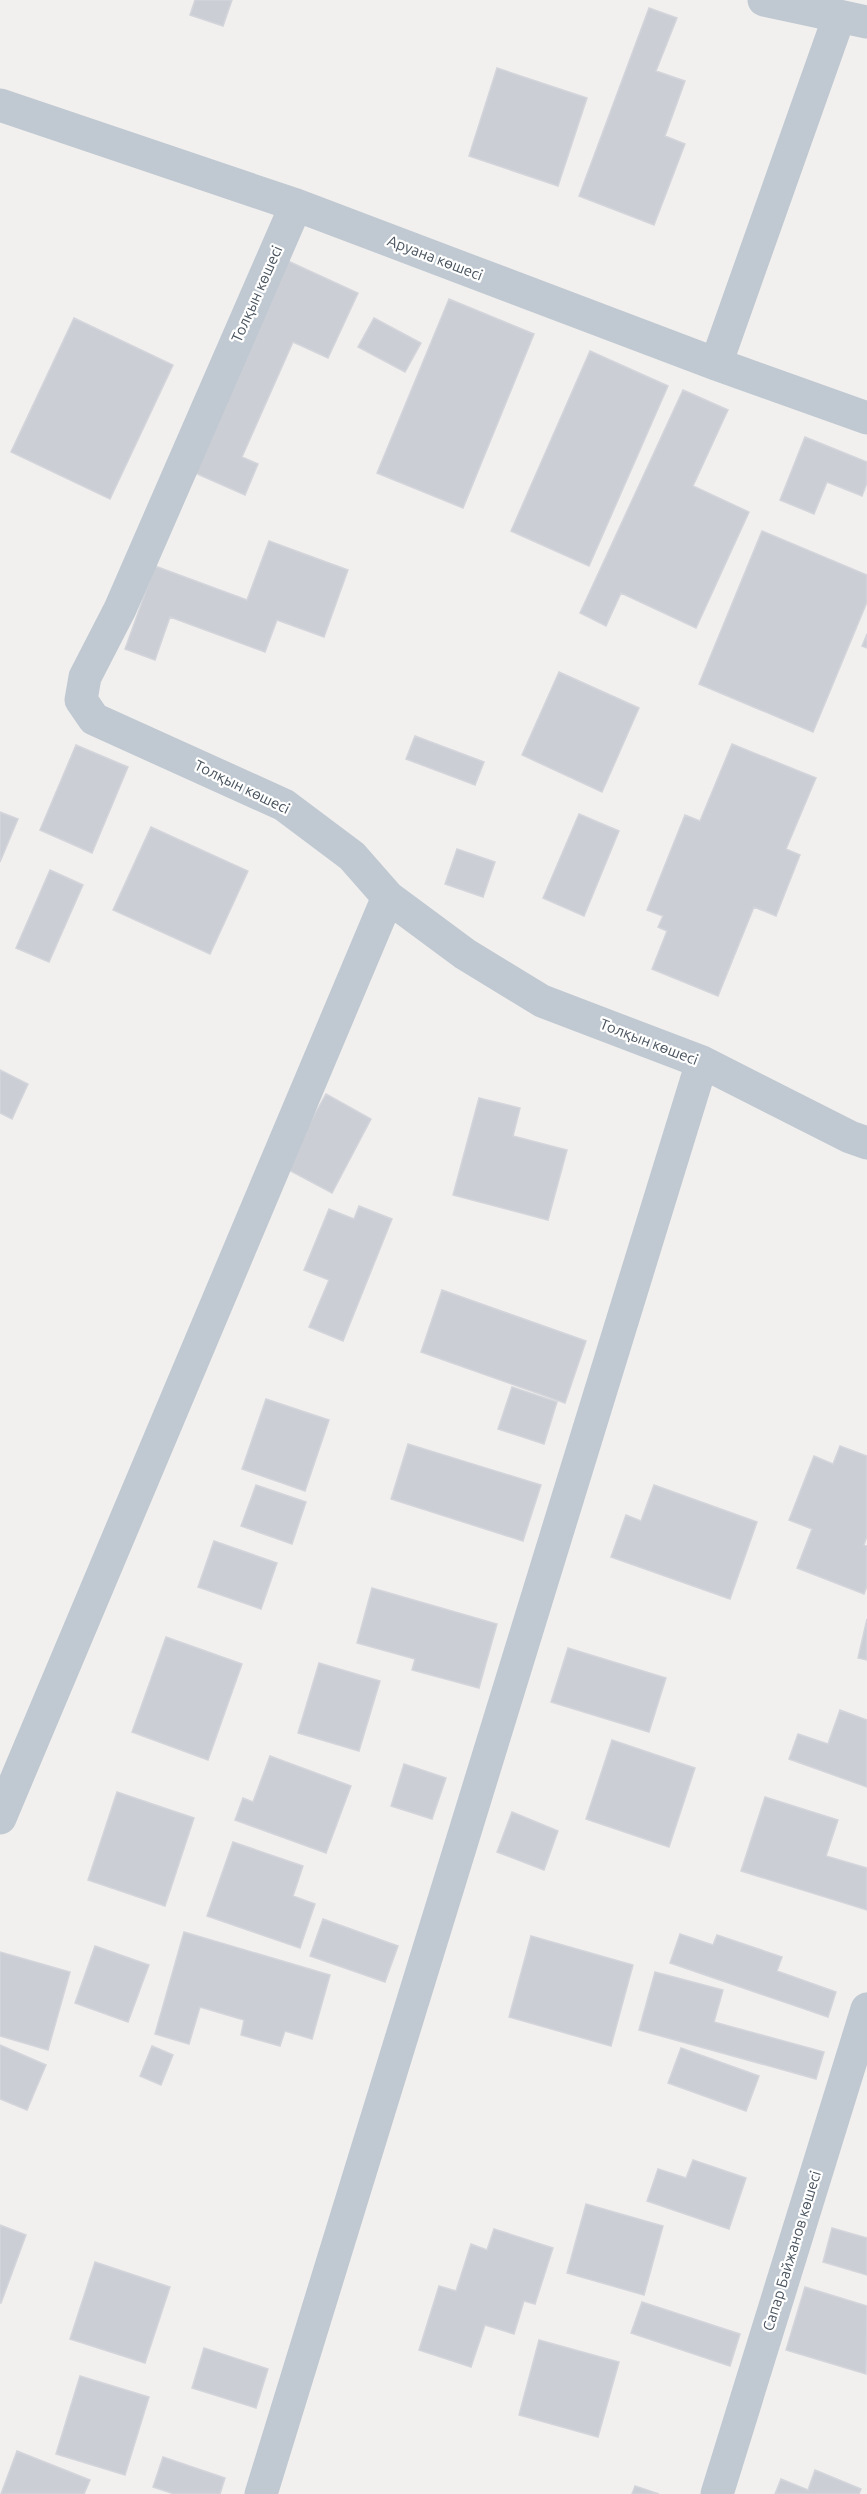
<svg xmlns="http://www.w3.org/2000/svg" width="867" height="2494" font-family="Ubuntu,sans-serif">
	<rect width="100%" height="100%" fill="#f2f0ef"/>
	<path fill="#cbced5" stroke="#d3d5db" stroke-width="1.5" d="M195 0H232L223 26 190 15Z
		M649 8 677 18 656 71 685 81 665 136 685 144 654 225 579 196Z
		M497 68 587 98 558 186 469 156Z
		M288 261 358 293 328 358 293 342 242 457 258 464 245 495 193 472Z
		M449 299 534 334 463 508 377 473Z
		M74 318 173 365 110 499 11 452Z
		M374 318 421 343 405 372 358 347Z
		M590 351 668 386 589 566 511 531Z
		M683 390 728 410 693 486 749 512 696 628 621 593 606 626 580 613Z
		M805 437 867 462V483L862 496 827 482 814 514 780 500Z
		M762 531 867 575V602L813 732 699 684Z
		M269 541 348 570 324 637 277 620 265 652 170 617 155 660 125 649 155 566 247 600Z
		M867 634V648L862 646Z
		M559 672 639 708 602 792 522 755Z
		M415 736 484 762 475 785 406 759Z
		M732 744 816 778 786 849 800 855 776 916 754 907 718 996 652 969 667 931 658 927 663 916 647 910 685 815 700 821Z
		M76 745 128 767 92 853 40 830Z
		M0 812 18 819 0 862Z
		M579 814 619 831 584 916 543 898Z
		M151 827 248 871 210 954 113 910Z
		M457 849 495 862 483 897 445 884Z
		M50 870 83 885 49 962 16 948Z
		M0 1070 28 1084 12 1119 0 1113Z
		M326 1094 371 1119 332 1193 285 1168Z
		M479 1098 520 1108 513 1136 567 1150 548 1220 453 1195Z
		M359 1206 392 1219 343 1341 309 1327 329 1280 304 1270 329 1209 354 1219Z
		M442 1290 586 1341 565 1403 421 1352Z
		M512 1387 557 1402 544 1444 498 1429Z
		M266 1399 329 1420 305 1491 242 1469Z
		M408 1444 541 1485 523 1541 391 1499Z
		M840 1446 867 1456V1536L864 1545 867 1546V1586L864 1594 797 1568 812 1529 789 1520 814 1456 833 1464Z
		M256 1485 306 1502 292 1544 241 1526Z
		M654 1485 757 1522 730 1599 611 1557 626 1515 641 1521Z
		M214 1541 277 1563 261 1609 198 1587Z
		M372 1588 497 1624 479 1688 412 1670 415 1659 357 1643Z
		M867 1619V1660L858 1658Z
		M166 1637 242 1664 208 1760 132 1732Z
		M568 1648 666 1678 649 1732 551 1702Z
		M319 1663 380 1681 359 1751 298 1733Z
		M840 1710 867 1720V1787L789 1759 798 1734 828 1744Z
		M612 1740 695 1768 669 1847 586 1819Z
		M270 1756 351 1786 326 1853 235 1820 243 1798 253 1802Z
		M404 1764 446 1778 432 1819 391 1806Z
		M117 1792 194 1818 165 1906 88 1880Z
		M765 1797 838 1820 826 1856 867 1868V1910L741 1871Z
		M512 1812 558 1831 544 1870 497 1852Z
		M233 1842 303 1866 293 1896 315 1904 300 1948 207 1916Z
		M323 1919 398 1946 385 1982 310 1956Z
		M184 1932 330 1975 312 2039 285 2031 280 2046 241 2035 244 2020 200 2007 189 2044 155 2034Z
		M680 1934 713 1945 717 1935 782 1957 777 1971 836 1992 828 2017 670 1963Z
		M531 1936 633 1965 611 2046 509 2017Z
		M95 1946 149 1965 128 2022 75 2003Z
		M0 1952 70 1972 48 2050 0 2036Z
		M655 1972 723 1990 714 2022 824 2052 816 2079 639 2030Z
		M0 2045 46 2065 27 2110 0 2099Z
		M152 2046 173 2055 161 2085 140 2076Z
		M681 2048 759 2076 746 2111 668 2083Z
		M693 2160 746 2178 729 2229 647 2201 658 2169 686 2178Z
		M586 2204 663 2226 644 2295 567 2273Z
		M0 2225 26 2235 1 2303H0Z
		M832 2228 867 2238V2275L823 2262Z
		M494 2229 553 2248 535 2304 524 2301 514 2334 485 2325 471 2367 419 2350 439 2286 456 2291 471 2244 487 2250Z
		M95 2262 170 2287 145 2363 70 2339Z
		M805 2287 867 2306 866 2374 786 2350Z
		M642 2302 740 2334 730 2366 631 2333Z
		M539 2340 619 2362 598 2437 519 2415Z
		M204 2348 268 2369 256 2408 192 2388Z
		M80 2376 149 2397 125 2475 56 2454Z
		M17 2451 90 2480 84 2494H1Z
		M163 2457 225 2478 220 2494H174L153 2487Z
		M815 2470 861 2489 859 2494H775L781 2479 808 2490Z
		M635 2486 659 2494H632Z"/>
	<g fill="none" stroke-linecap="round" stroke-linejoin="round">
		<path stroke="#c0c9d1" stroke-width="33" d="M764 0 867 22
			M0 105 296 205 716 364 867 418
			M296 205 120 609 85 677 81 700 94 719 284 805 352 856 388 897 465 954 542 1001 702 1062 850 1137 867 1143
			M716 364 839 17
			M0 1818 388 897
			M261 2494 702 1062
			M717 2494 867 2009"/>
	</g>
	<g text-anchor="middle" stroke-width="4.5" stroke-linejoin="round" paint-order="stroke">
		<g font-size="15" fill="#47525d" stroke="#fff">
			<text transform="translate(435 258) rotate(21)" y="5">Аруана көшесі</text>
			<text transform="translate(257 294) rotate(-66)" y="5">Толқын көшесі</text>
			<text transform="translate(242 787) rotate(26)" y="5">Толқын көшесі</text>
			<text transform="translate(649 1042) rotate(21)" y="5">Толқын көшесі</text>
			<text transform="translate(792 2251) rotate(-73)" y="5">Сапар Байжанов көшесі</text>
		</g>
	</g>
</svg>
